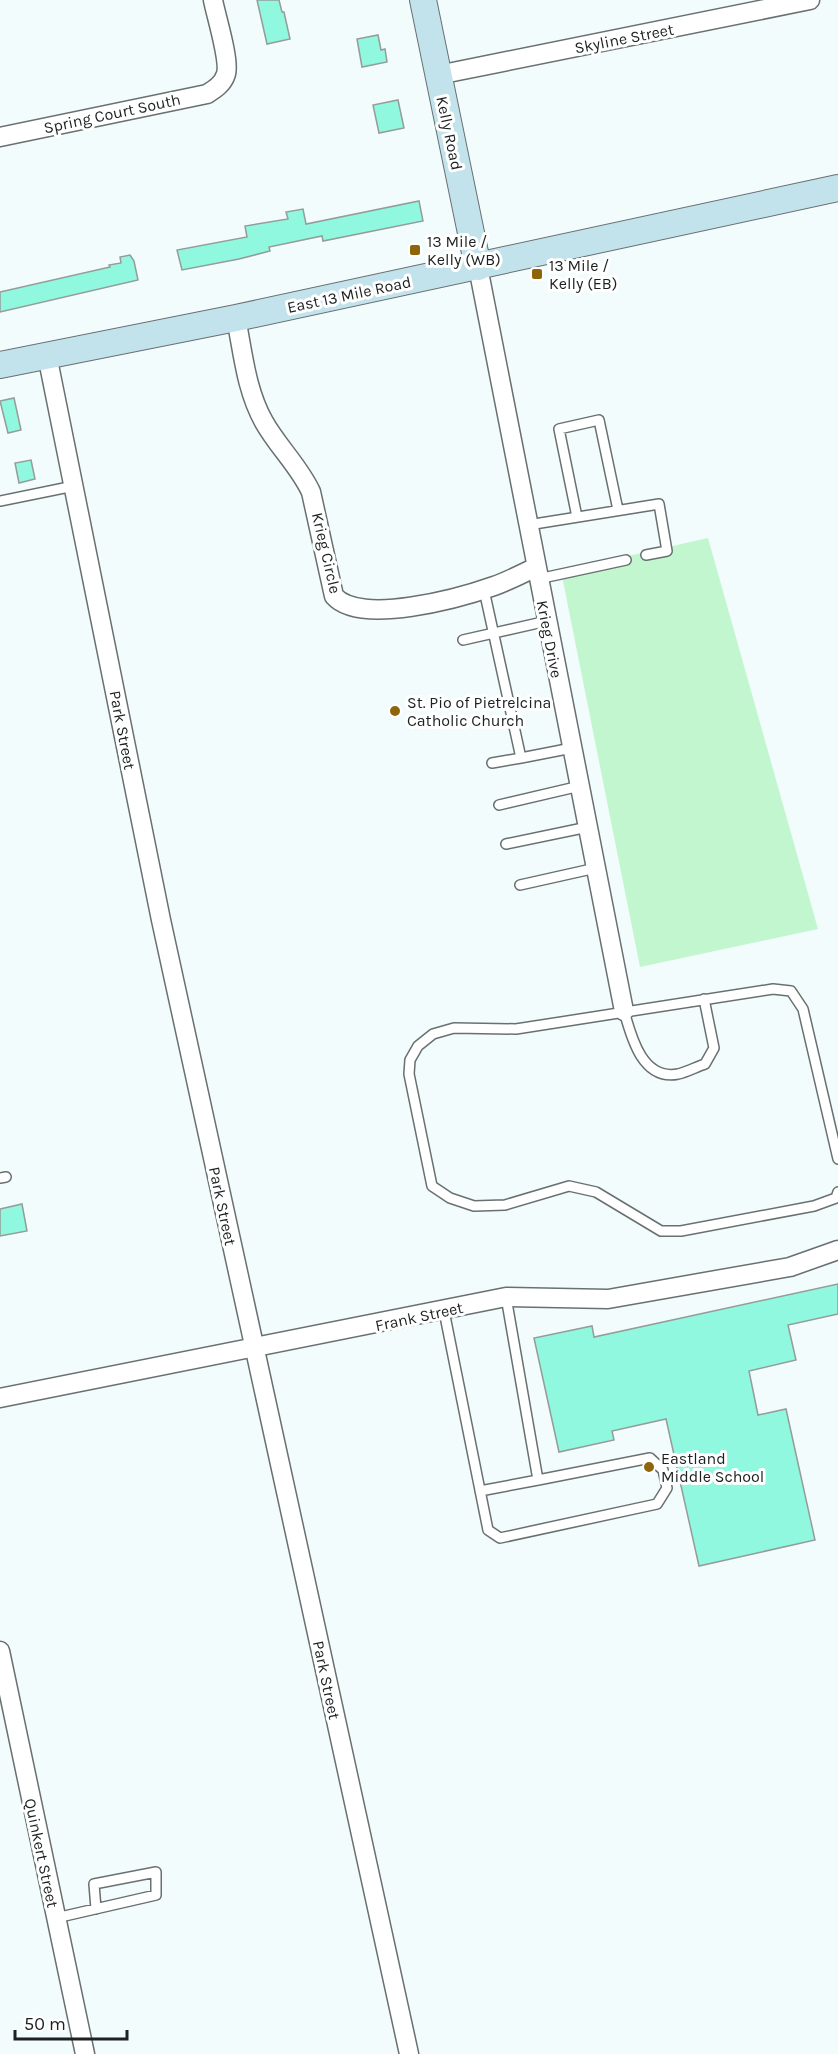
<svg xmlns="http://www.w3.org/2000/svg" width="838" height="2054" font-family="Karla,sans-serif">
	<rect width="100%" height="100%" fill="#f3fcfd"/>
	<path fill="#c2f6cf" d="M708 538 818 929 640 967 561 571Z"/>
	<path fill="#8ff8de" stroke="#959c9a" stroke-width="1.5" d="M257 0H279L282 12H284L290 39 267 44Z
		M378 35 381 50 385 49 387 62 362 67 357 39Z
		M398 100 404 128 379 133 373 105Z
		M419 201 423 221 323 241 322 236 269 247 270 251 239 259 182 270 177 250 247 237 245 226 288 219 286 212 303 209 306 224Z
		M130 255 134 261 138 280 0 312V292L110 267 109 265 121 263 120 257Z
		M14 398 21 430 8 433 0 401Z
		M31 460 35 479 19 483 15 463Z
		M22 1204 27 1231 0 1236V1209Z
		M838 1284V1314L788 1325 796 1360 749 1371 758 1415 786 1409 815 1540 699 1566 666 1419 612 1431 614 1440 559 1452 534 1338 592 1326 594 1337Z"/>
	<g fill="none" stroke-linecap="round" stroke-linejoin="round">
		<g stroke="#687070" stroke-width="12">
			<path id="lane" d="M0 501 74 486
				M577 517 559 429 599 420 618 510
				M528 525 659 504 667 551 646 555
				M538 579 626 560
				M484 590 521 758 572 748
				M463 640 547 621
				M492 763 521 758
				M499 805 580 786
				M506 844 588 827
				M520 885 596 868
				M624 1011C631 1036 642 1081 678 1074 687 1072 696 1067 705 1064L714 1048 704 999
				M838 1159 803 1009 791 991 773 989 516 1029 454 1028 433 1034 418 1046 410 1060 409 1074 432 1186 450 1198 474 1206 505 1205 569 1186 596 1192 661 1231H681L814 1206 836 1198 838 1192
				M0 1178 6 1177
				M444 1311 488 1530 500 1538 657 1504 667 1488 663 1470 650 1458 538 1480 506 1297
				M480 1491 538 1480
				M56 1918 156 1895V1872L94 1884 96 1909"/>
		</g>
		<g stroke="#687070" stroke-width="21">
			<path id="street" d="M438 75 810 0
				M0 137 207 94C215 89 223 84 226 74 230 60 216 16 213 0
				M478 267 624 1011
				M236 318C243 353 246 390 264 422 278 447 299 466 311 492L334 596C360 626 460 598 494 586 508 581 522 574 536 567
				M47 355 161 920 409 2054
				M0 1398 506 1297 608 1299 790 1267 838 1250
				M0 1651 85 2054"/>
		</g>
		<g stroke="#687070" stroke-width="28">
			<path id="secondary" d="M423 0 478 267
				M0 365 236 318 838 188"/>
		</g>
		<use href="#lane" stroke="#fff" stroke-width="9"/>
		<use href="#street" stroke="#fff" stroke-width="18"/>
		<use href="#secondary" stroke="#c2e2ec" stroke-width="26"/>
	</g>
	<g fill="#8e6509" stroke="#fff" stroke-width="2">
		<rect x="409" y="244" width="12" height="12" rx="3"/>
		<rect x="531" y="268" width="12" height="12" rx="3"/>
		<circle cx="395" cy="711" r="6"/>
		<circle cx="649" cy="1467" r="6"/>
	</g>
	<g text-anchor="middle" stroke-width="6" stroke-linejoin="round" paint-order="stroke">
		<g font-size="16" fill="#1d2121" stroke="#fff">
			<text transform="translate(624 38) rotate(-11)" y="6">Skyline Street</text>
			<text transform="translate(112 113) rotate(-12)" y="6">Spring Court South</text>
			<text transform="translate(450 133) rotate(78)" y="6">Kelly Road</text>
			<text transform="translate(349 294) rotate(-12)" y="6">East 13 Mile Road</text>
			<text transform="translate(327 553) rotate(77)" y="6">Krieg Circle</text>
			<text transform="translate(550 639) rotate(79)" y="6">Krieg Drive</text>
			<text transform="translate(123 730) rotate(79)" y="6">Park Street</text>
			<text transform="translate(223 1206) rotate(78)" y="6">Park Street</text>
			<text transform="translate(419 1316) rotate(-12)" y="6">Frank Street</text>
			<text transform="translate(327 1680) rotate(78)" y="6">Park Street</text>
			<text transform="translate(42 1853) rotate(78)" y="6">Quinkert Street</text>
		</g>
		<g font-size="16" fill="#1d2121" stroke="#fff" text-anchor="start">
			<text x="427" y="247">13 Mile /<tspan x="427" dy="18">Kelly (WB)</tspan></text>
			<text x="549" y="271">13 Mile /<tspan x="549" dy="18">Kelly (EB)</tspan></text>
			<text x="407" y="708">St. Pio of Pietrelcina<tspan x="407" dy="18">Catholic Church</tspan></text>
			<text x="661" y="1464">Eastland<tspan x="661" dy="18">Middle School</tspan></text>
		</g>
	</g>
	<path d="M15 2030v9h112v-9" fill="none" stroke="#1d2121" stroke-width="3"/>
	<text x="24" y="2030" font-size="18" fill="#1d2121" stroke="#ffffff" stroke-width="4.5" paint-order="stroke">50 m</text>
</svg>
